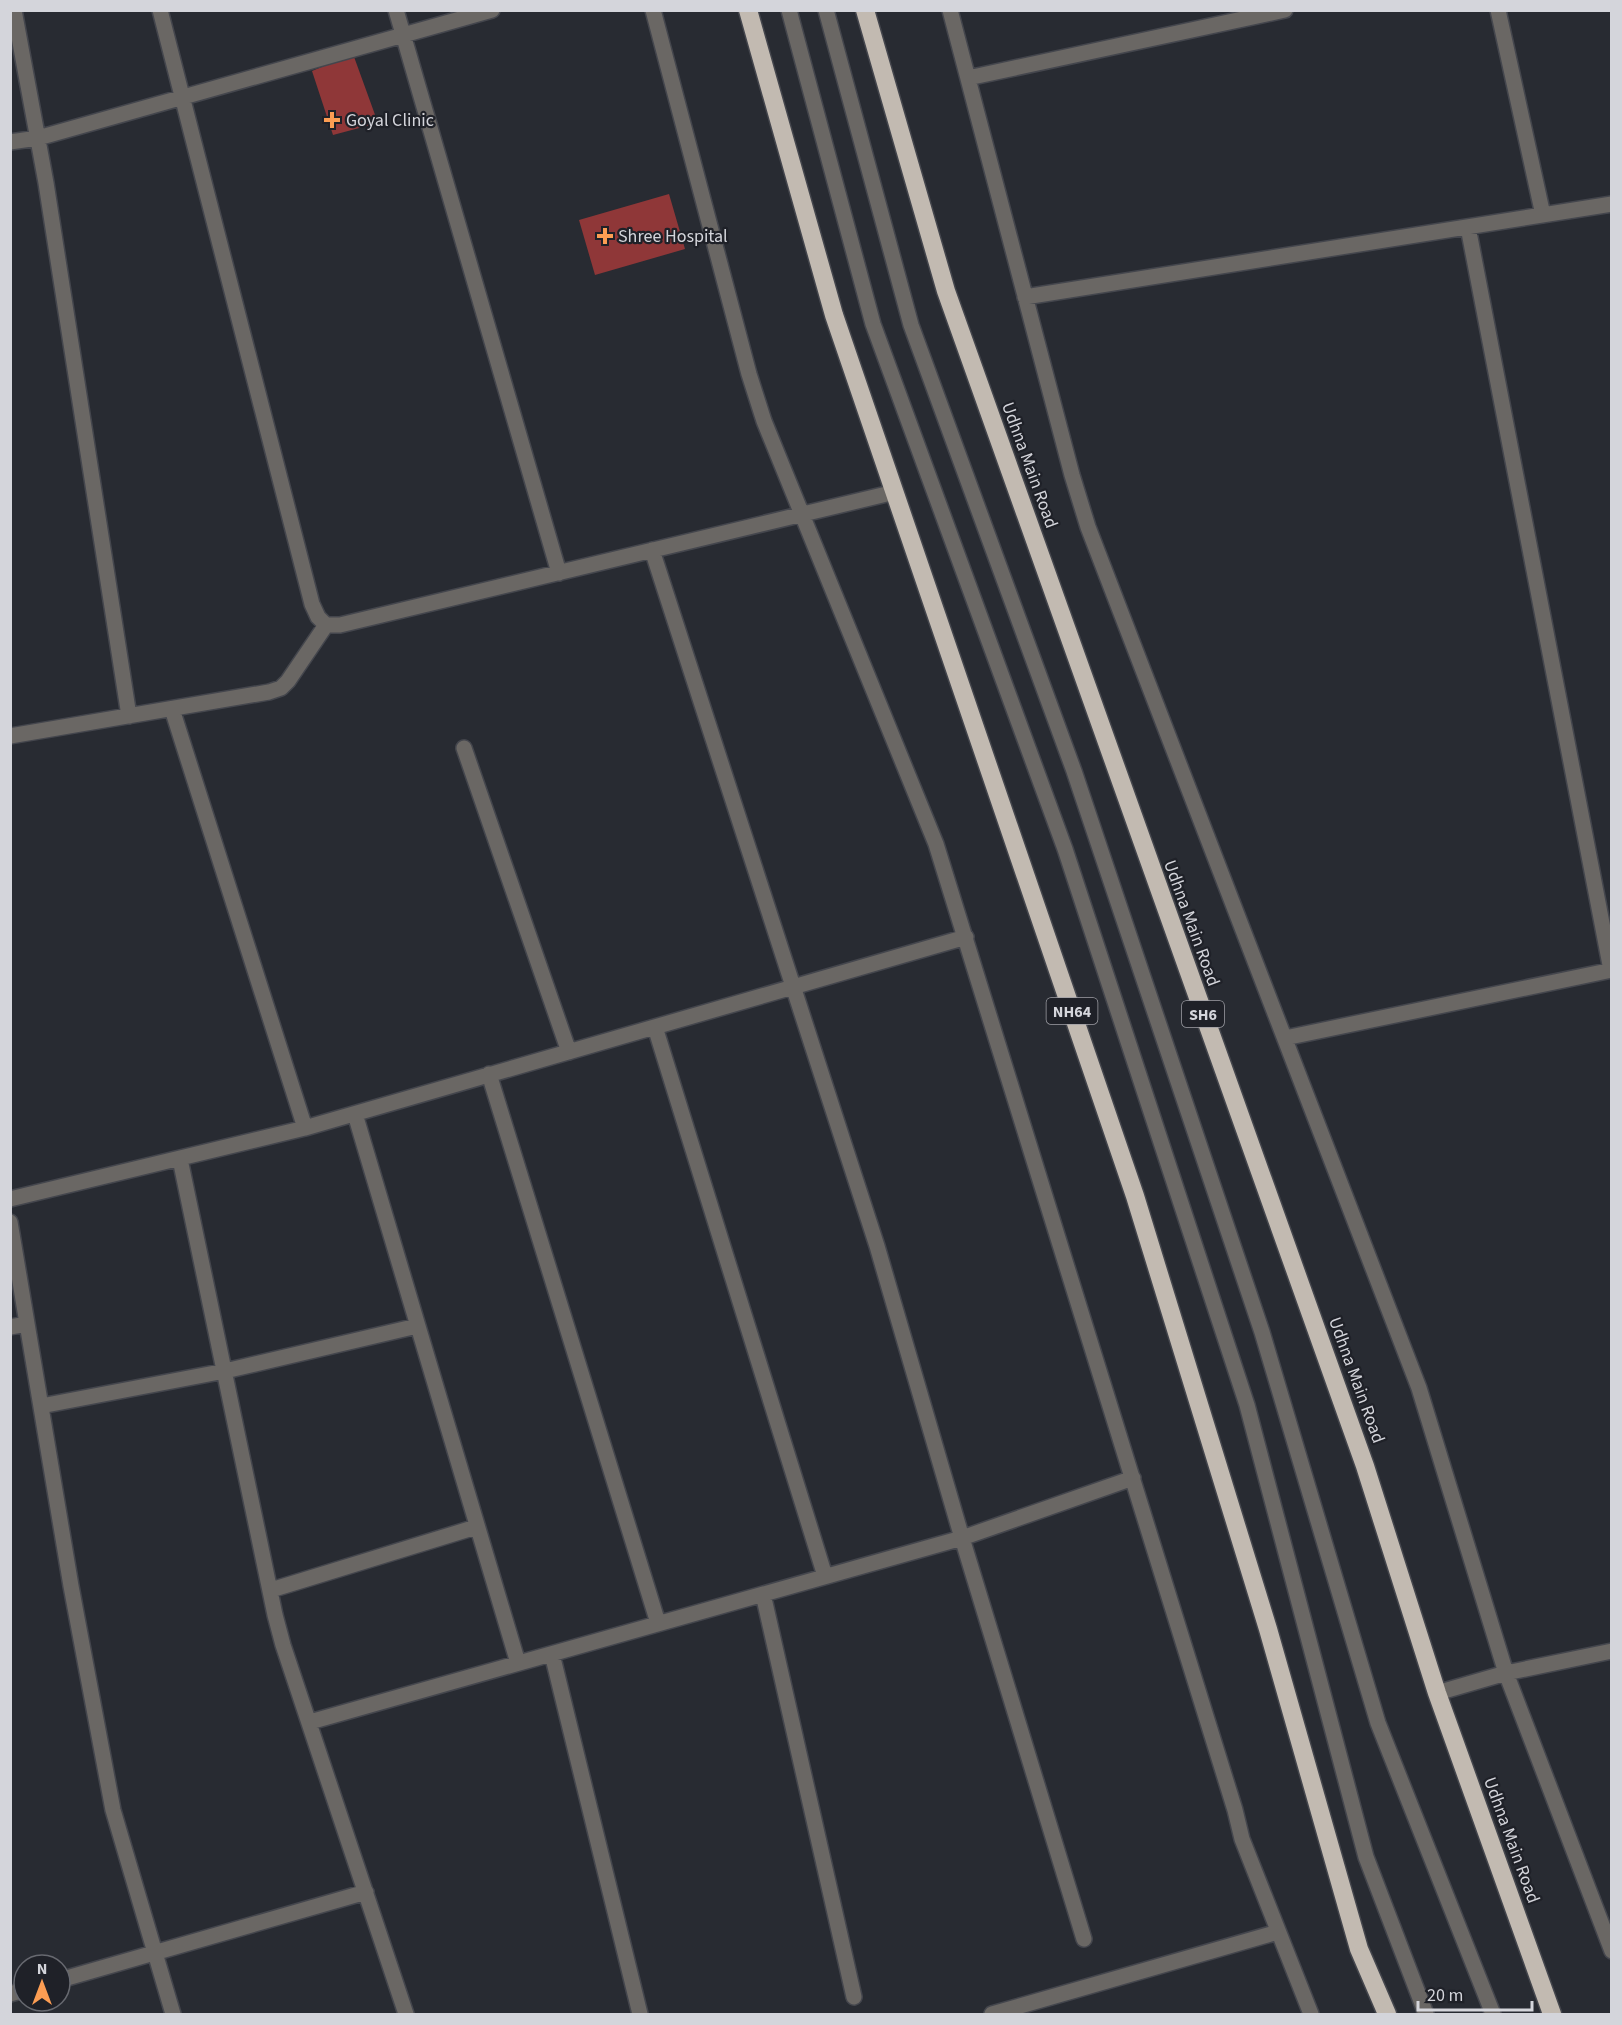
<svg xmlns="http://www.w3.org/2000/svg" width="1622" height="2025" font-family="'Source Sans 3',sans-serif">
	<rect width="100%" height="100%" fill="#282b32"/>
	<path fill="#8f3738" d="M353 54 378 123 333 135 312 71Z
		M669 194 685 249 595 275 579 220Z"/>
	<g fill="none" stroke-linecap="round" stroke-linejoin="round">
		<g stroke="#44464d" stroke-width="18">
			<path id="minor" d="M14 10 46 183 129 716
				M160 10 312 604 318 617 326 625H340L895 492
				M396 10 559 573
				M653 10 749 374 764 421 936 844 1235 1810 1242 1839 1311 2014
				M789 10 873 324 1065 849 1247 1405 1366 1857 1426 2014
				M826 10 911 325 1074 771 1262 1332 1378 1723 1493 2014
				M950 10 1072 475 1088 527 1419 1388 1506 1673 1612 1951
				M1498 10 1543 215
				M968 78 1285 10
				M10 142 38 138 492 10
				M1468 227 1611 970
				M1025 297 1612 204
				M652 550 877 1246 962 1538 1084 1939
				M172 709 305 1128
				M10 736 269 692 281 688 288 681 326 625
				M464 748 569 1052
				M655 1027 825 1576
				M1285 1038 1612 970
				M489 1074 658 1623
				M355 1114 518 1663
				M180 1159 275 1615 283 1645 406 2014
				M10 1199 305 1128 966 937
				M10 1222 71 1586 113 1810 173 2014
				M10 1327 27 1324
				M41 1406 225 1371 417 1326
				M271 1590 476 1527
				M763 1594 854 1997
				M552 1654 640 2014
				M1437 1693 1506 1673 1612 1651
				M310 1722 962 1538 1133 1478
				M60 1980 366 1892
				M10 1994 24 1990
				M992 2014 1278 1932"/>
		</g>
		<g stroke="#44464d" stroke-width="21">
			<path id="highway" d="M748 10 834 315 1135 1196 1268 1629 1359 1949 1387 2014
				M865 10 946 291 1365 1466 1437 1693 1552 2014"/>
		</g>
		<use href="#minor" stroke="#6a6764" stroke-width="15"/>
		<use href="#highway" stroke="#c2bab1" stroke-width="18"/>
	</g>
	<g fill="#fc9d53" stroke="#1f2128" stroke-width="2">
		<path d="M329 111h6v6h6v6h-6v6h-6v-6h-6v-6h6z"/>
		<path d="M602 227h6v6h6v6h-6v6h-6v-6h-6v-6h6z"/>
	</g>
	<g text-anchor="middle" stroke-width="4.5" stroke-linejoin="round" paint-order="stroke">
		<g fill="#1f2128" stroke="#9e9fa5" stroke-width="1.5">
			<rect x="1046.5" y="998" width="51" height="26" rx="4.5"/>
			<rect x="1182" y="1001" width="42" height="26" rx="4.5"/>
		</g>
		<g font-size="16" font-weight="bold" fill="#d4d5db">
			<text x="1072" y="1017">NH64</text>
			<text x="1203" y="1020">SH6</text>
		</g>
		<g font-size="18" fill="#d4d5db" stroke="#1f2128" text-anchor="start">
			<text x="346" y="126">Goyal Clinic</text>
			<text x="618" y="242">Shree Hospital</text>
		</g>
		<g font-size="18" fill="#d4d5db" stroke="#1f2128">
			<text transform="translate(1030 465) rotate(70)" y="6">Udhna Main Road</text>
			<text transform="translate(1192 923) rotate(70)" y="6">Udhna Main Road</text>
			<text transform="translate(1357 1380) rotate(70)" y="6">Udhna Main Road</text>
			<text transform="translate(1512 1840) rotate(70)" y="6">Udhna Main Road</text>
		</g>
	</g>
	<rect width="1622" height="2025" fill="none" stroke="#d4d5db" stroke-width="24"/>
	<g transform="translate(42 1983)"><circle r="28" fill="#1f2128" stroke="#676970" stroke-width="1.5"/>
	<path d="M0-4.5L10 22L0 15L-10 22Z" fill="#fc9d53"/>
	<text y="-9" font-size="16" font-weight="bold" text-anchor="middle" fill="#d4d5db">N</text>
	</g>
	<path d="M1418 2001v9h114v-9" fill="none" stroke="#d4d5db" stroke-width="3"/>
	<text x="1427" y="2001" font-size="18" fill="#d4d5db" stroke="#1f2128" stroke-width="4.5" paint-order="stroke">20 m</text>
</svg>
